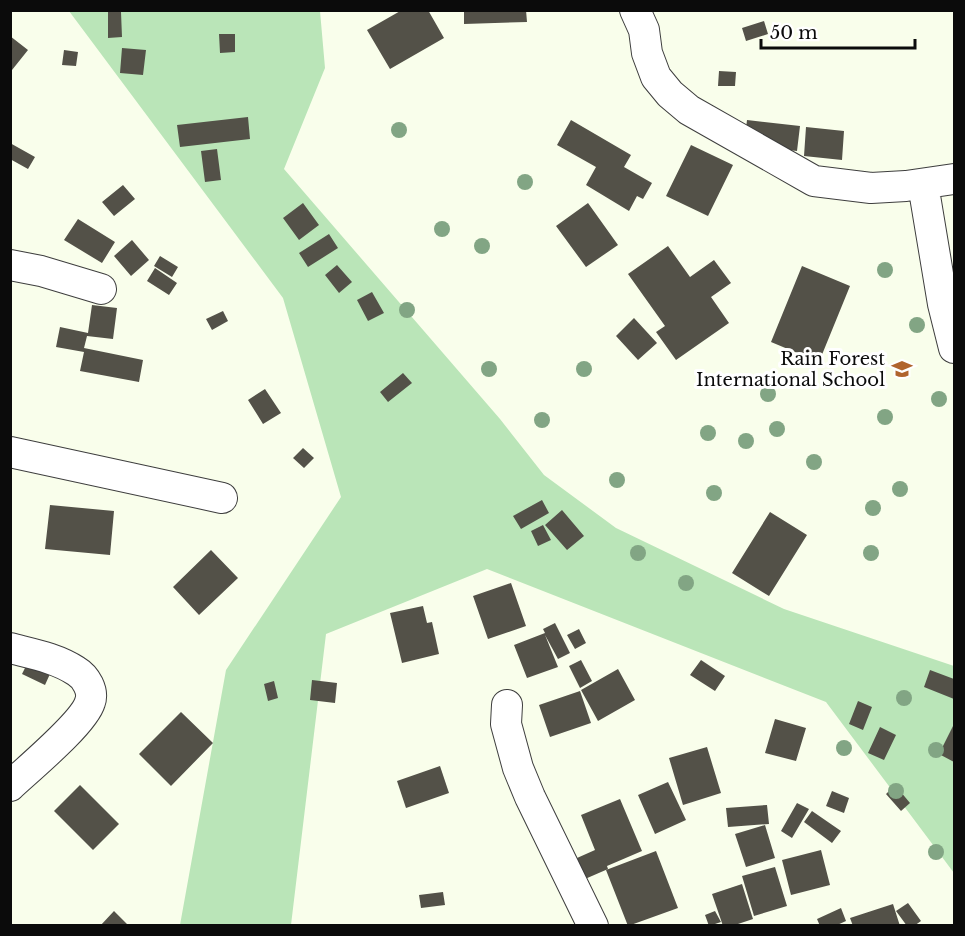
<svg xmlns="http://www.w3.org/2000/svg" width="965" height="936" font-family="'Libre Baskerville',serif">
	<rect width="100%" height="100%" fill="#f9feeb"/>
	<path fill="#bae5b8" d="M69 11H320L325 68 284 169 500 419 544 475 616 528 784 609 954 666V873L826 702 487 569 326 634 291 925H180L226 670 341 497 283 298Z"/>
	<path fill="#535148" d="M402 10H428L444 38 390 69 367 30Z
		M464 10H526L527 22 464 24Z
		M108 12H121L122 37 108 38Z
		M764 21 768 34 746 41 742 28Z
		M219 34H235V52L220 53Z
		M10 36 28 50 12 70 10 69Z
		M122 48 146 50 143 75 120 73Z
		M64 50 78 52 76 66 62 65Z
		M719 71 736 72 735 86H718Z
		M248 117 250 139 180 147 177 125Z
		M571 120 631 155 624 167 652 183 643 199 637 196 629 211 586 185 596 167 557 145Z
		M747 120 800 126 797 151 744 145Z
		M806 127 844 131 842 160 804 156Z
		M10 143 35 157 28 169 10 159Z
		M691 145 733 165 708 216 666 196Z
		M217 149 221 180 205 182 201 151Z
		M123 185 135 199 114 216 102 202Z
		M303 203 319 225 299 240 283 218Z
		M588 203 618 245 586 267 556 226Z
		M78 219 115 242 102 263 64 240Z
		M329 234 338 248 308 267 299 253Z
		M132 240 149 260 131 276 114 256Z
		M668 246 690 277 714 260 731 283 711 297 729 323 676 360 656 332 665 326 628 274Z
		M160 256 178 267 172 277 154 266Z
		M337 265 352 282 339 293 325 275Z
		M802 266 850 286 819 362 771 342Z
		M155 268 177 283 169 295 147 281Z
		M372 292 384 313 368 321 357 300Z
		M92 305 117 308 113 339 87 336 84 348 143 360 139 382 80 371 84 352 56 347 60 327 88 333Z
		M223 311 228 321 212 330 206 319Z
		M634 318 657 343 638 360 616 336Z
		M403 373 412 383 388 402 380 392Z
		M265 389 281 413 263 424 248 400Z
		M303 448 314 458 304 468 293 458Z
		M542 500 549 513 521 529 513 516Z
		M50 505 114 511 110 555 45 549Z
		M562 510 584 536 567 550 545 525Z
		M770 512 807 535 769 596 732 573Z
		M543 525 551 540 538 546 531 531Z
		M211 550 238 578 199 615 173 587Z
		M511 583 526 626 488 639 473 596Z
		M423 606 427 623 432 622 439 654 402 663 390 613Z
		M555 623 570 653 558 659 545 635 558 667 527 678 514 645 545 633 543 629Z
		M579 629 586 643 575 649 567 635Z
		M32 654 54 665 45 685 22 674Z
		M581 660 592 681 580 688 569 666Z
		M701 660 725 676 715 691 690 675Z
		M618 669 635 700 598 721 581 690Z
		M930 670 954 679V699L924 687Z
		M312 680 337 683 335 703 310 700Z
		M274 681 278 698 268 701 264 684Z
		M580 691 591 723 550 737 539 705Z
		M858 701 872 707 863 730 849 724Z
		M181 712 213 743 171 786 139 754Z
		M775 719 806 728 796 761 765 753Z
		M954 724V762L939 754Z
		M880 727 896 735 884 760 868 753Z
		M707 747 721 793 683 805 669 758Z
		M440 766 449 793 406 808 397 781Z
		M668 782 686 820 655 834 638 795Z
		M80 785 119 824 93 850 54 811Z
		M895 785 910 803 901 811 886 794Z
		M832 791 849 798 844 813 826 806Z
		M620 799 642 851 607 866 608 869 585 879 577 858 595 850 581 815Z
		M797 803 809 809 792 838 781 831Z
		M767 805 769 824 728 827 726 808Z
		M812 811 841 831 832 843 804 822Z
		M765 825 775 858 746 867 735 834Z
		M821 850 830 885 791 895 782 860Z
		M656 851 678 908 628 926 606 870Z
		M775 867 787 906 754 916 742 876Z
		M742 884 753 919 732 926H723L712 894Z
		M443 892 445 905 421 908 419 895Z
		M908 903 921 921 914 926H907L896 911Z
		M893 904 900 926H853L850 918Z
		M841 908 846 921 835 926H820L817 919Z
		M114 911 129 926H100Z
		M715 911 721 922 709 926 705 915Z"/>
	<g fill="none" stroke-linecap="round" stroke-linejoin="round">
		<g stroke="#3e3e3e" stroke-width="32">
			<path id="minor" d="M635 10 644 30 647 53 656 77 670 94 689 110 814 181 871 188 906 186 954 179
				M923 184 943 304 954 348
				M10 265 41 271 101 289
				M10 452 222 498
				M10 648C33 654 56 658 76 671 86 677 94 691 90 702 84 723 28 769 10 786
				M507 705 506 724 518 768 530 797 593 926"/>
		</g>
		<use href="#minor" stroke="#fff" stroke-width="30"/>
	</g>
	<g fill="#82a584">
		<circle cx="399" cy="130" r="8"/>
		<circle cx="525" cy="182" r="8"/>
		<circle cx="442" cy="229" r="8"/>
		<circle cx="482" cy="246" r="8"/>
		<circle cx="885" cy="270" r="8"/>
		<circle cx="407" cy="310" r="8"/>
		<circle cx="917" cy="325" r="8"/>
		<circle cx="489" cy="369" r="8"/>
		<circle cx="584" cy="369" r="8"/>
		<circle cx="768" cy="394" r="8"/>
		<circle cx="939" cy="399" r="8"/>
		<circle cx="885" cy="417" r="8"/>
		<circle cx="542" cy="420" r="8"/>
		<circle cx="777" cy="429" r="8"/>
		<circle cx="708" cy="433" r="8"/>
		<circle cx="746" cy="441" r="8"/>
		<circle cx="814" cy="462" r="8"/>
		<circle cx="617" cy="480" r="8"/>
		<circle cx="900" cy="489" r="8"/>
		<circle cx="714" cy="493" r="8"/>
		<circle cx="873" cy="508" r="8"/>
		<circle cx="638" cy="553" r="8"/>
		<circle cx="871" cy="553" r="8"/>
		<circle cx="686" cy="583" r="8"/>
		<circle cx="904" cy="698" r="8"/>
		<circle cx="844" cy="748" r="8"/>
		<circle cx="936" cy="750" r="8"/>
		<circle cx="896" cy="791" r="8"/>
		<circle cx="936" cy="852" r="8"/>
	</g>
	<defs>
		<g id="university-bare" transform="scale(1.62)"><path d="M0-5L7-2L0 1L-7-2ZM-4 1L0 2.5L4 1V4Q0 6-4 4Z" fill="#b0642e" stroke="#fff" stroke-width="2.5" paint-order="stroke"/></g>
	</defs>
	<g fill-rule="evenodd">
		<use href="#university-bare" x="902" y="369"/>
	</g>
	<g text-anchor="middle" stroke-width="6" stroke-linejoin="round" paint-order="stroke">
		<g font-size="18" fill="#0b0b0b" stroke="#fff" text-anchor="end">
			<text x="885" y="365">Rain Forest<tspan x="885" dy="21">International School</tspan></text>
		</g>
	</g>
	<rect width="965" height="936" fill="none" stroke="#0b0b0b" stroke-width="24"/>
	<path d="M761 39v9h154v-9" fill="none" stroke="#0b0b0b" stroke-width="3"/>
	<text x="770" y="39" font-size="18" fill="#0b0b0b" stroke="#ffffff" stroke-width="4.5" paint-order="stroke">50 m</text>
</svg>
